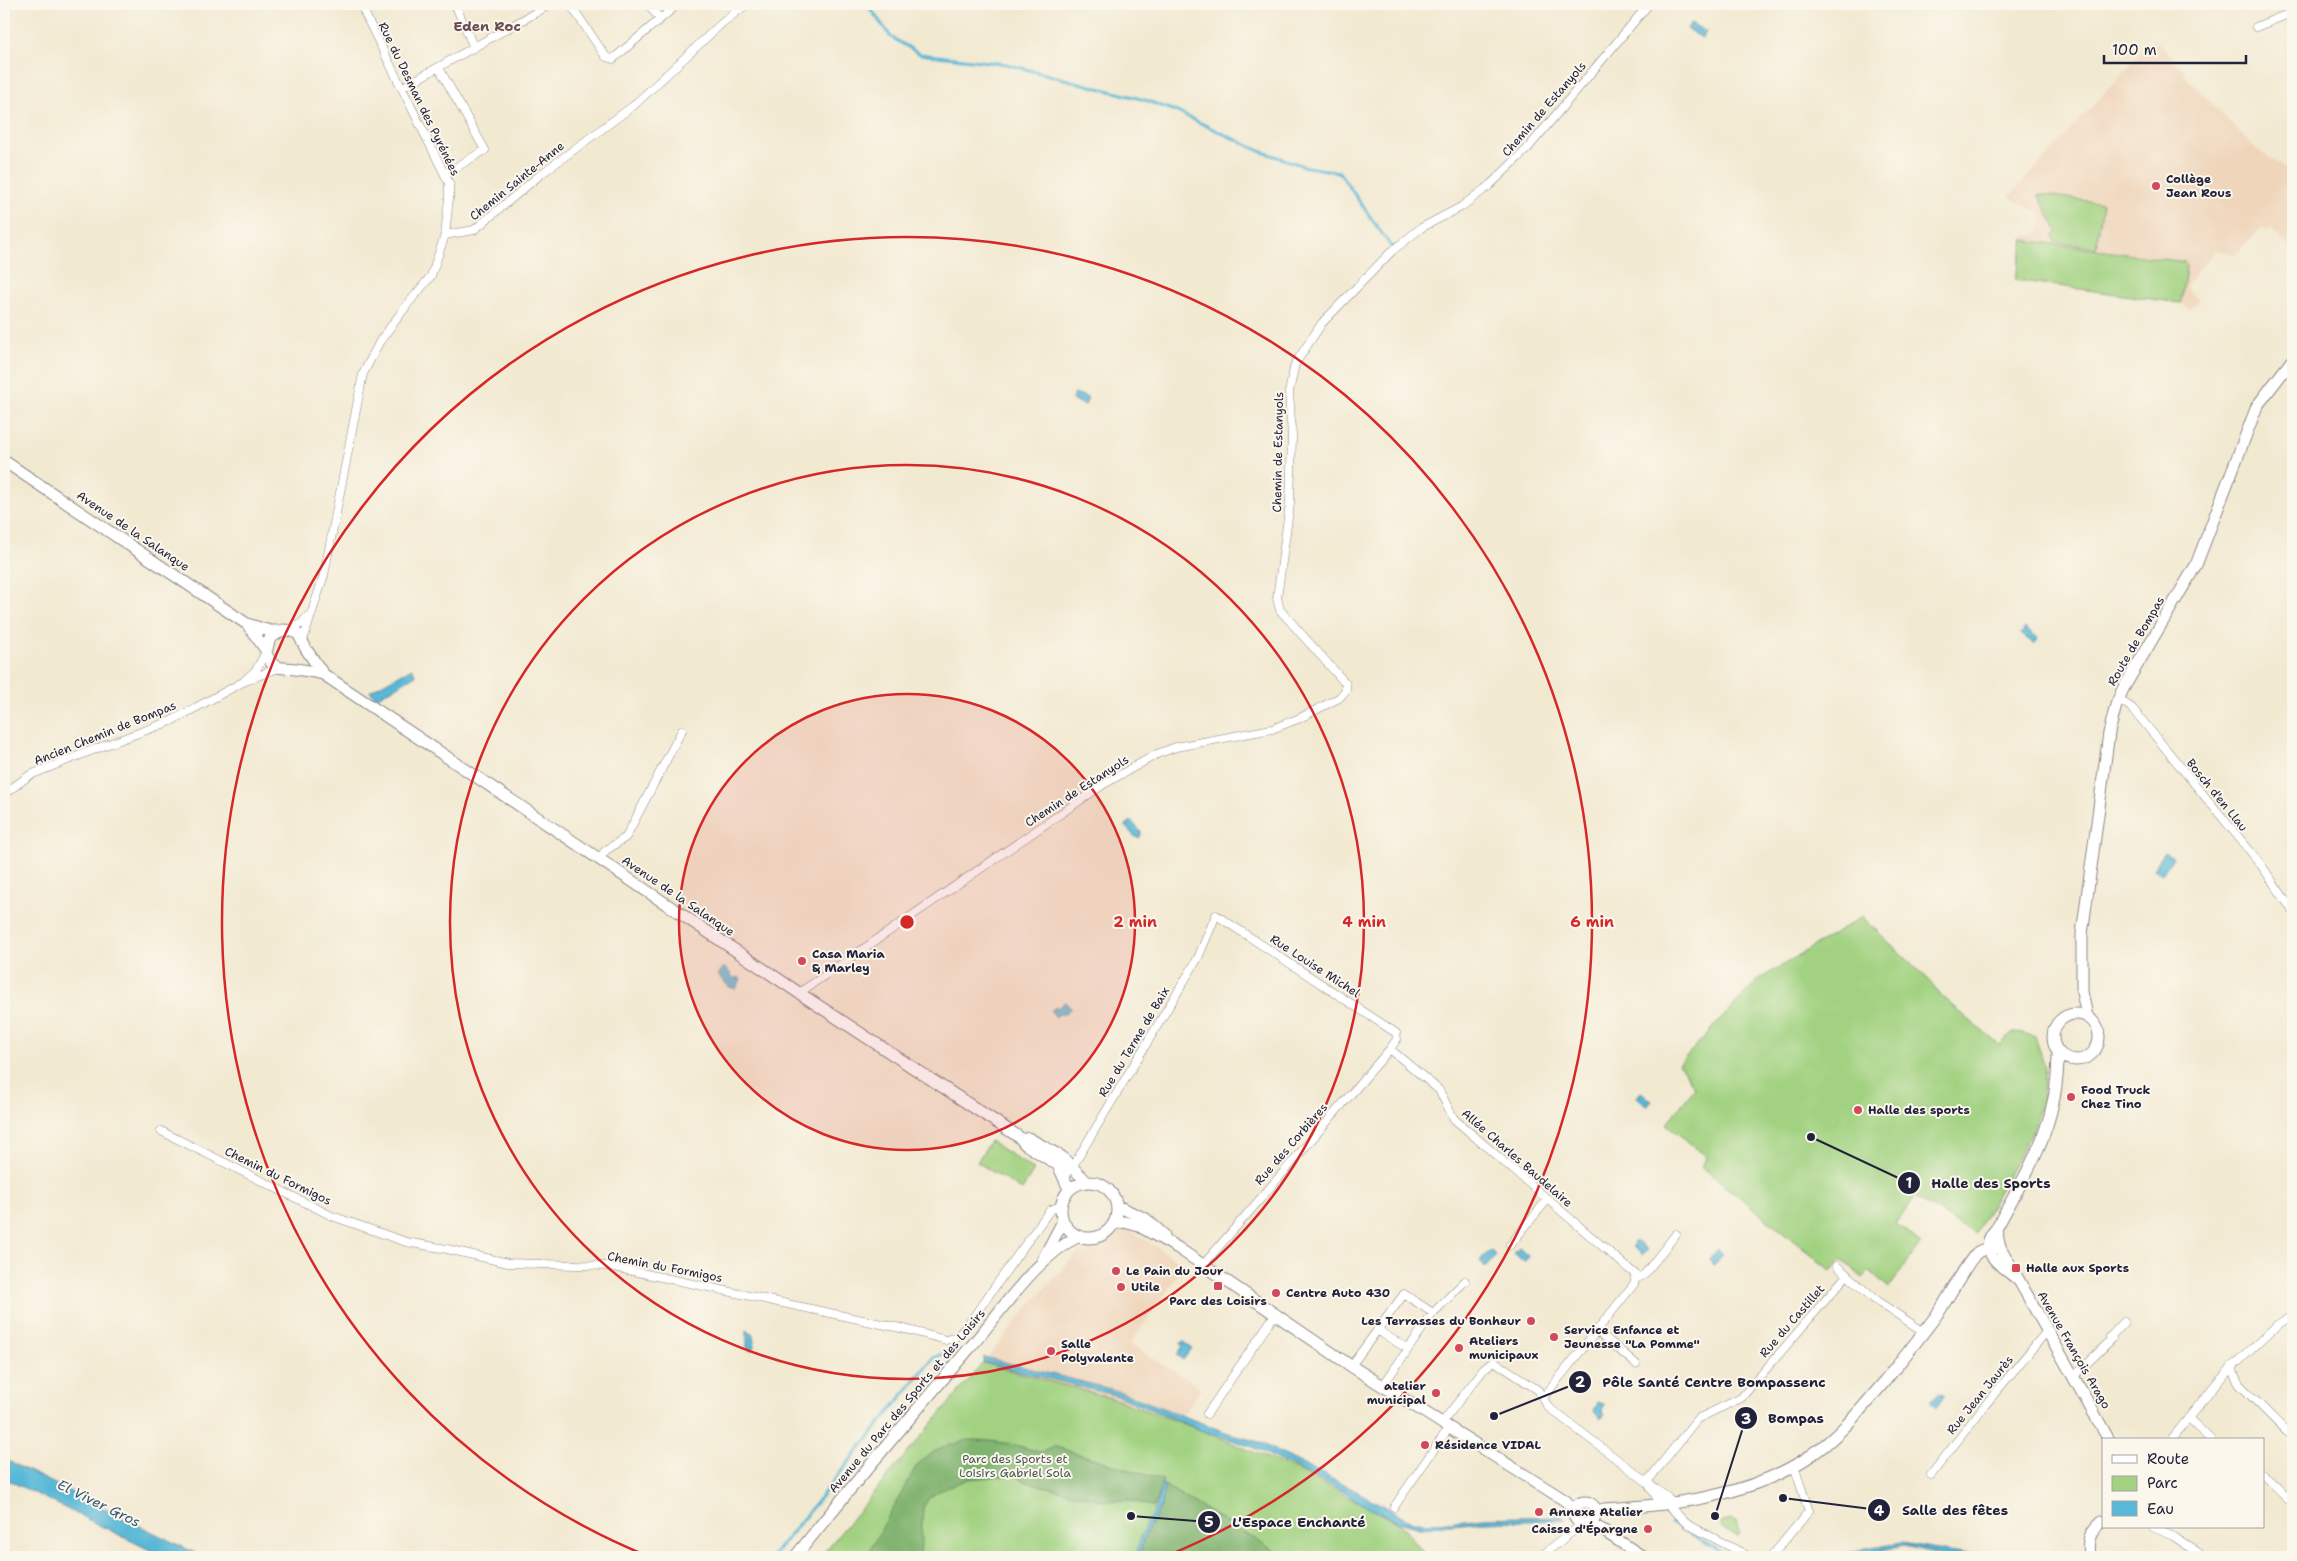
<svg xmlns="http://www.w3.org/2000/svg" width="2297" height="1561" font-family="'Shantell Sans',sans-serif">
	<rect width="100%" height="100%" fill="#fbf7ec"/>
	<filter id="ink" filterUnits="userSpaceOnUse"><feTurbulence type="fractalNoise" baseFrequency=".02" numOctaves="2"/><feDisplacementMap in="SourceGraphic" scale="10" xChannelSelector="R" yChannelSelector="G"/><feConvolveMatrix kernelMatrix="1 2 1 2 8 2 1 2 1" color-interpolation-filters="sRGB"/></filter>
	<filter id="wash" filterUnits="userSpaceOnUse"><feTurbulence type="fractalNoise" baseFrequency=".0096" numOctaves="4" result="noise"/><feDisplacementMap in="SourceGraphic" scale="20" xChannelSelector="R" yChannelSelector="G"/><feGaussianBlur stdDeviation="1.12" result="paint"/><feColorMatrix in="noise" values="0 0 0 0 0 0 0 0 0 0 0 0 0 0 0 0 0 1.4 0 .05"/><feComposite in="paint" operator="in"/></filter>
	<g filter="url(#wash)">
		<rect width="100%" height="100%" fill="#f2e9d1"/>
		<path fill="#efd6bb" d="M2154 39 2184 70V75L2255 148 2293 174V251L2269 228 2266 231 2262 227 2236 254 2215 250 2188 282V290L2199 300 2189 310 2181 303 2015 280 2025 237 2037 234 2043 218 2040 213 2009 197Z
			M1128 1229 1185 1265 1130 1344 1201 1388 1183 1414 1118 1400 983 1363 1031 1304 1086 1243Z"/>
		<path fill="#a2d281" stroke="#627a5e" d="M2038 194 2103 203 2096 248 2055 242 2053 236 2058 232Z
			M2024 240 2185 262 2186 267 2181 303 2015 280Z
			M1862 917 1929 980 1942 997 1999 1045C2015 1029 2014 1030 2035 1037L2045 1066 2043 1095 2034 1128 1975 1234 1915 1197 1896 1224 1921 1243 1889 1288 1870 1271 1863 1278 1841 1259 1831 1271 1701 1166 1707 1157 1666 1124 1695 1088 1679 1064 1758 980Z
			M990 1141 1034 1170 1022 1190 977 1162Z
			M983 1363 1118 1400 1203 1431 1299 1471 1400 1524 1427 1557H820Z
			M1731 1520 1736 1522 1740 1535 1738 1537 1721 1527 1720 1523Z"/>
		<path fill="#81b46f" stroke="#526b55" d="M968 1440C994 1440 1017 1444 1041 1453L1053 1446 1163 1480 1154 1507 1129 1500 1104 1501 1027 1482 1014 1475 968 1479 937 1492 928 1499 923 1508 920 1557H866L917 1465C934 1449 946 1446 968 1440Z
			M1164 1485 1285 1557H1139L1146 1533 1162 1505Z"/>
		<path fill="#58b8d7" stroke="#3d6d89" d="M1691 23 1706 32 1702 38 1687 29Z
			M1075 393 1088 398 1085 405 1072 400Z
			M2025 628 2038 638 2034 644 2021 634Z
			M412 668 416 675 376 698 370 691Z
			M1131 821 1141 832V835L1139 838 1135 837 1125 826Z
			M2165 852 2173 857 2162 874 2154 868Z
			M723 968 727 969 734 979 737 977 741 979 736 989 729 987 718 975Z
			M1065 1002 1071 1008 1063 1015 1061 1012 1056 1017 1051 1011 1056 1006 1058 1008Z
			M1641 1092 1652 1101 1648 1106 1637 1097Z
			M1634 1242H1637L1648 1250 1643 1255 1633 1247Z
			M1519 1248 1529 1257 1524 1262 1514 1253Z
			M1718 1249 1723 1254 1714 1265 1709 1260Z
			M1490 1250 1496 1255 1485 1267 1480 1261Z
			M747 1330 753 1335 755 1347 751 1351 747 1348Z
			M1183 1341 1192 1348 1183 1360 1177 1355 1183 1346 1181 1344Z
			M984 1357 1118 1391 1225 1432 1256 1441 1343 1484 1413 1522 1437 1523 1484 1518 1562 1516 1566 1520 1483 1522 1420 1528 1398 1522 1359 1502 1346 1493 1253 1447 1203 1431 1118 1396 983 1362Z
			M1939 1392 1944 1395 1936 1407 1930 1400Z
			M1598 1402 1604 1404 1602 1411 1605 1415 1600 1419 1594 1411Z
			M4 1459 203 1557H164L4 1478Z
			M1161 1484 1164 1485 1162 1505 1146 1533 1139 1557H1135L1144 1528 1156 1508Z
			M1902 1543 1986 1557 1949 1556 1905 1546 1847 1557H1836L1866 1549Z"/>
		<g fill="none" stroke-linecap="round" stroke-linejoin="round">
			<path stroke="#58b8d7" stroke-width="3" d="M867 4 891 37 920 54 1006 64 1145 100 1175 111 1260 151 1307 167 1339 172 1392 248
				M1670 1522 1732 1557
				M772 1557 933 1358 956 1349"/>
		</g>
	</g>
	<g filter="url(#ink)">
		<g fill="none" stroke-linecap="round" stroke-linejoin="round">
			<g stroke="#8a8686" stroke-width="9">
				<path id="street" d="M360 4 449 183V198L445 235
					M455 4 474 48
					M570 4 606 57 613 59 678 4
					M648 4 660 19
					M2256 27 2293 12
					M439 68 485 150 445 174
					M403 87 551 4
					M287 630 301 624 308 616
					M303 640 324 575 363 374 380 341 407 305 431 276 445 235 474 230 541 174 633 106 722 23 747 4
					M266 652 256 670 243 682 278 668
					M2118 699 2132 708 2259 862 2293 911
					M4 794 30 775 103 746 171 721 243 682
					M599 859 605 851 626 837 682 730
					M799 993 1104 784 1157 754 1176 747 1272 729 1300 718 1339 698 1346 690V684L1280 610 1277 598 1290 503 1292 436 1289 392 1295 364 1322 323 1392 251 1421 228 1461 207 1490 185 1528 148 1649 4
					M1390 1049 1439 1090 1454 1119 1636 1275 1635 1279
					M161 1131 332 1216 406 1242 447 1249 508 1263 609 1266 905 1329 946 1340 956 1337 966 1327 1050 1210 1061 1206
					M1064 1176 1073 1166 1198 958 1216 915 1396 1033 1397 1039 1390 1049 1203 1265
					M1510 1245 1547 1200
					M1837 1266 1874 1299 1924 1332
					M1635 1279 1634 1284 1543 1398 1548 1407 1647 1482 1697 1419 1741 1398 1847 1275
					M1635 1279 1644 1275 1676 1234
					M1377 1330 1408 1349
					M1596 1330 1636 1364
					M1351 1366 1404 1294 1433 1313
					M2232 1366 2234 1374 2239 1384 2293 1438
					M2073 1377 2112 1339 2110 1337 2124 1322
					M1382 1387 1433 1313 1465 1281
					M1207 1414 1276 1313
					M2188 1418 2211 1440
					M1441 1424 1484 1369 1494 1361 1538 1390 1543 1398
					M2171 1440 2218 1381 2277 1325 2293 1315
					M2263 1474 2293 1503
					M1931 1475 1985 1405 2047 1331
					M1660 1503 1647 1482 1673 1502
					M1666 1503 1687 1524 1750 1557
					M1394 1507 1448 1429
					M2153 1527 2173 1536 2205 1557
					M1540 1557 1582 1524
					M1771 1557 1809 1511 1794 1466"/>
			</g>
			<g stroke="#8a8686" stroke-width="13">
				<path id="secondary" d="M4 461 247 624 270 631H280
					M247 624 266 650
					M323 674C314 672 305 670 295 669 280 667 272 671 266 652L270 638 283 630 293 631 299 635 306 649 323 674 799 993 1019 1137 1025 1144 1058 1165 1069 1189
					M2053 1037a23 23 0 1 1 46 0a23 23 0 1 1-46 0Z
					M2087 1016 2082 992V934L2109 733 2116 705 2123 689 2196 565 2257 406 2293 359
					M1028 1138 1062 1157 1086 1181
					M1061 1210a28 28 0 1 1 56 0a28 28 0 1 1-56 0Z
					M1117 1206 1146 1219 1164 1235
					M1114 1224 1124 1222 1139 1226 1178 1248 1351 1366 1566 1501 1574 1512
					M1996 1229 2000 1247 2109 1440
					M1043 1259 1063 1221
					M2018 1280C2001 1265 1975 1252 1996 1229 2029 1168 2059 1124 2058 1052
					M1574 1513a11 11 0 1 1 22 0a11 11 0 1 1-22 0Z
					M1596 1512 1604 1509C1675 1505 1749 1497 1810 1456 1840 1436 1862 1408 1885 1381 1904 1357 1923 1334 1941 1309 1948 1298 1970 1257 1978 1252 1984 1248 1993 1248 2000 1247
					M1589 1524 1601 1529 1643 1557
					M795 1557C853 1484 913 1414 973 1344 1004 1308 1036 1257 1079 1236
					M2089 1557C2087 1540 2089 1533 2102 1521"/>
			</g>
			<use href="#street" stroke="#fff" stroke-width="8"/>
			<use href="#secondary" stroke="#fff" stroke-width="11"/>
		</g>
	</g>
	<circle cx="907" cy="922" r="228" fill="#d62828" fill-opacity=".12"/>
	<g fill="none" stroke="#d62828" stroke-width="2.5">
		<circle cx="907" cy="922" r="228"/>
		<circle cx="907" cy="922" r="457"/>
		<path d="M650 1557A685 685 0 1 1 1164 1557"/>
	</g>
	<g fill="#d1495b" stroke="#fbf7ec" stroke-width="2">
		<circle cx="2156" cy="186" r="5"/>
		<circle cx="802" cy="961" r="5"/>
		<circle cx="2071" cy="1097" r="5"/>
		<circle cx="1858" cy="1110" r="5"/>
		<rect x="2011" y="1263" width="10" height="10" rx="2.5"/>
		<circle cx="1116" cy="1271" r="5"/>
		<rect x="1213" y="1281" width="10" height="10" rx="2.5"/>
		<circle cx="1121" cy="1287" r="5"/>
		<circle cx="1276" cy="1293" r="5"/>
		<circle cx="1531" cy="1321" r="5"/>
		<circle cx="1554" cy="1337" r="5"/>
		<circle cx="1459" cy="1348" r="5"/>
		<circle cx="1051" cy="1351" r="5"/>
		<circle cx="1436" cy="1393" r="5"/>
		<circle cx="1425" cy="1445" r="5"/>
		<circle cx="1539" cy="1512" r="5"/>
		<circle cx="1648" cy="1529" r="5"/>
	</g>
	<g text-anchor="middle" stroke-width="4" stroke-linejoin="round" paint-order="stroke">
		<g font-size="12" fill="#22223b" stroke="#fbf7ec">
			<text transform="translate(419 99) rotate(64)" y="4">Rue du Desman des Pyrénées</text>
			<text transform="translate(1544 109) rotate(-49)" y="4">Chemin de Estanyols</text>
			<text transform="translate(517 181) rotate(-39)" y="4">Chemin Sainte-Anne</text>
			<text transform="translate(1278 452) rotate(-89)" y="4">Chemin de Estanyols</text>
			<text transform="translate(133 531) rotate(34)" y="4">Avenue de la Salanque</text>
			<text transform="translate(2136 641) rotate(-60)" y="4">Route de Bompas</text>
			<text transform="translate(105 733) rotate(-22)" y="4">Ancien Chemin de Bompas</text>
			<text transform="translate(1077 791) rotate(-33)" y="4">Chemin de Estanyols</text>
			<text transform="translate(2217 795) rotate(51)" y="4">Bosch d'en Llau</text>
			<text transform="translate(678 896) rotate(34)" y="4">Avenue de la Salanque</text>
			<text transform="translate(1315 966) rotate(33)" y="4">Rue Louise Michel</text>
			<text transform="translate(1134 1042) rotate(-59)" y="4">Rue du Terme de Baix</text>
			<text transform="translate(1291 1144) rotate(-49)" y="4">Rue des Corbières</text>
			<text transform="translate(1517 1158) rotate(41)" y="4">Allée Charles Baudelaire</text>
			<text transform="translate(278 1176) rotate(26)" y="4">Chemin du Formigos</text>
			<text transform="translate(665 1267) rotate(11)" y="4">Chemin du Formigos</text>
			<text transform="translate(1792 1321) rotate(-49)" y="4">Rue du Castillet</text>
			<text transform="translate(2074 1350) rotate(60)" y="4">Avenue François Arago</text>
			<text transform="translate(1980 1395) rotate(-51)" y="4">Rue Jean Jaurès</text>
			<text transform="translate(907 1401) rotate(-50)" y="4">Avenue du Parc des Sports et des Loisirs</text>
		</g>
		<g font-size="12" font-weight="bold" fill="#22223b" stroke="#fbf7ec" text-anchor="start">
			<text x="2166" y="183">Collège<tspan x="2166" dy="14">Jean Rous</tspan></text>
			<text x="812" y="958">Casa Maria<tspan x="812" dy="14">&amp; Marley</tspan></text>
			<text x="2081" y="1094">Food Truck<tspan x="2081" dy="14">Chez Tino</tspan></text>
			<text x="1868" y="1114">Halle des sports</text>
			<text x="2026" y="1272">Halle aux Sports</text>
			<text x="1126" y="1275">Le Pain du Jour</text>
			<text x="1131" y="1291">Utile</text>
			<text x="1286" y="1297">Centre Auto 430</text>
			<text x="1218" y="1305" text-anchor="middle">Parc des Loisirs</text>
			<text x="1521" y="1325" text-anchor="end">Les Terrasses du Bonheur</text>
			<text x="1564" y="1334">Service Enfance et<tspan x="1564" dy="14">Jeunesse "La Pomme"</tspan></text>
			<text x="1469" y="1345">Ateliers<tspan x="1469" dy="14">municipaux</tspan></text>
			<text x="1061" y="1348">Salle<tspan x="1061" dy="14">Polyvalente</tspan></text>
			<text x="1426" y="1390" text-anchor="end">atelier<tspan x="1426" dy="14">municipal</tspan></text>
			<text x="1435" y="1449">Résidence VIDAL</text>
			<text x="1549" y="1516">Annexe Atelier</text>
			<text x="1638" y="1533" text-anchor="end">Caisse d'Épargne</text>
		</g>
		<g font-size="12" fill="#485750" stroke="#fbf7ec">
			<text x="1015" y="1463">Parc des Sports et<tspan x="1015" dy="14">Loisirs Gabriel Sola</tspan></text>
		</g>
		<g font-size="14" font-weight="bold" fill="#6a4c53" stroke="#fbf7ec">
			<text x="487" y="31">Eden Roc</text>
		</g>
		<g font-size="14" font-style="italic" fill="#355672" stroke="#fbf7ec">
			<text transform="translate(99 1503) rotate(26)" y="5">El Viver Gros</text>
		</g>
	</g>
	<circle cx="907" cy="922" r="8" fill="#d62828" stroke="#fbf7ec" stroke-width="2.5"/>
	<g font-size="15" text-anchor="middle" font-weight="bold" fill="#d62828" stroke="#fbf7ec" stroke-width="4" stroke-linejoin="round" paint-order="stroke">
		<text x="1135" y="927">2 min</text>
		<text x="1364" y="927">4 min</text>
		<text x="1592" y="927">6 min</text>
	</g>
	<path fill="none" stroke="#22223b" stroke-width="2" d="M1811 1137L1909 1183M1494 1416L1580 1382M1715 1516L1746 1418M1783 1498L1879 1510M1131 1516L1209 1522"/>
	<g fill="#22223b" stroke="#fbf7ec" stroke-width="2">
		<circle cx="1811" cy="1137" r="5"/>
		<circle cx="1494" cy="1416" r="5"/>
		<circle cx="1715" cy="1516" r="5"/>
		<circle cx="1783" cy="1498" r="5"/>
		<circle cx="1131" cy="1516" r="5"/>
		<circle cx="1909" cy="1183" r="12"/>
		<circle cx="1580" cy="1382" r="12"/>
		<circle cx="1746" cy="1418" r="12"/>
		<circle cx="1879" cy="1510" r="12"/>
		<circle cx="1209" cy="1522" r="12"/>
	</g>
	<g font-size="15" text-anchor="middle" font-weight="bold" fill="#fff">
		<text x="1909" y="1188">1</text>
		<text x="1580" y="1387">2</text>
		<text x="1746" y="1424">3</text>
		<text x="1879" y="1516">4</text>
		<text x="1209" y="1527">5</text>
	</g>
	<g font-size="14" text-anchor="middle" font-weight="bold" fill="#22223b" stroke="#fbf7ec" stroke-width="4" stroke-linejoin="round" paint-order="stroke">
		<text x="1991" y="1188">Halle des Sports</text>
		<text x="1714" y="1387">Pôle Santé Centre Bompassenc</text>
		<text x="1796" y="1423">Bompas</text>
		<text x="1955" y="1515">Salle des fêtes</text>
		<text x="1299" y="1527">L'Espace Enchanté</text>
	</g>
	<rect width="2297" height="1561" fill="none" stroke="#fbf7ec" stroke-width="20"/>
	<rect x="2102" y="1438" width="162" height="90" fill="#fbf7ec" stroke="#a4a2a5"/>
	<rect x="2112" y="1455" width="25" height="8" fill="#ffffff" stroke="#a4a2a5"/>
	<text x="2147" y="1464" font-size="15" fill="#22223b">Route</text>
	<rect x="2112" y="1476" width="25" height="15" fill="#a2d281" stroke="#a4a2a5"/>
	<text x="2147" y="1488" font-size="15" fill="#22223b">Parc</text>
	<rect x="2112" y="1501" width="25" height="15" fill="#58b8d7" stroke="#a4a2a5"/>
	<text x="2147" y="1514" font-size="15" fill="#22223b">Eau</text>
	<path d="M2104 55v8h142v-8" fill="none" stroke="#22223b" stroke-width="2.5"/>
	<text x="2112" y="55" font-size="15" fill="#22223b" stroke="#fbf7ec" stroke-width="4" paint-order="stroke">100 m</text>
</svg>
